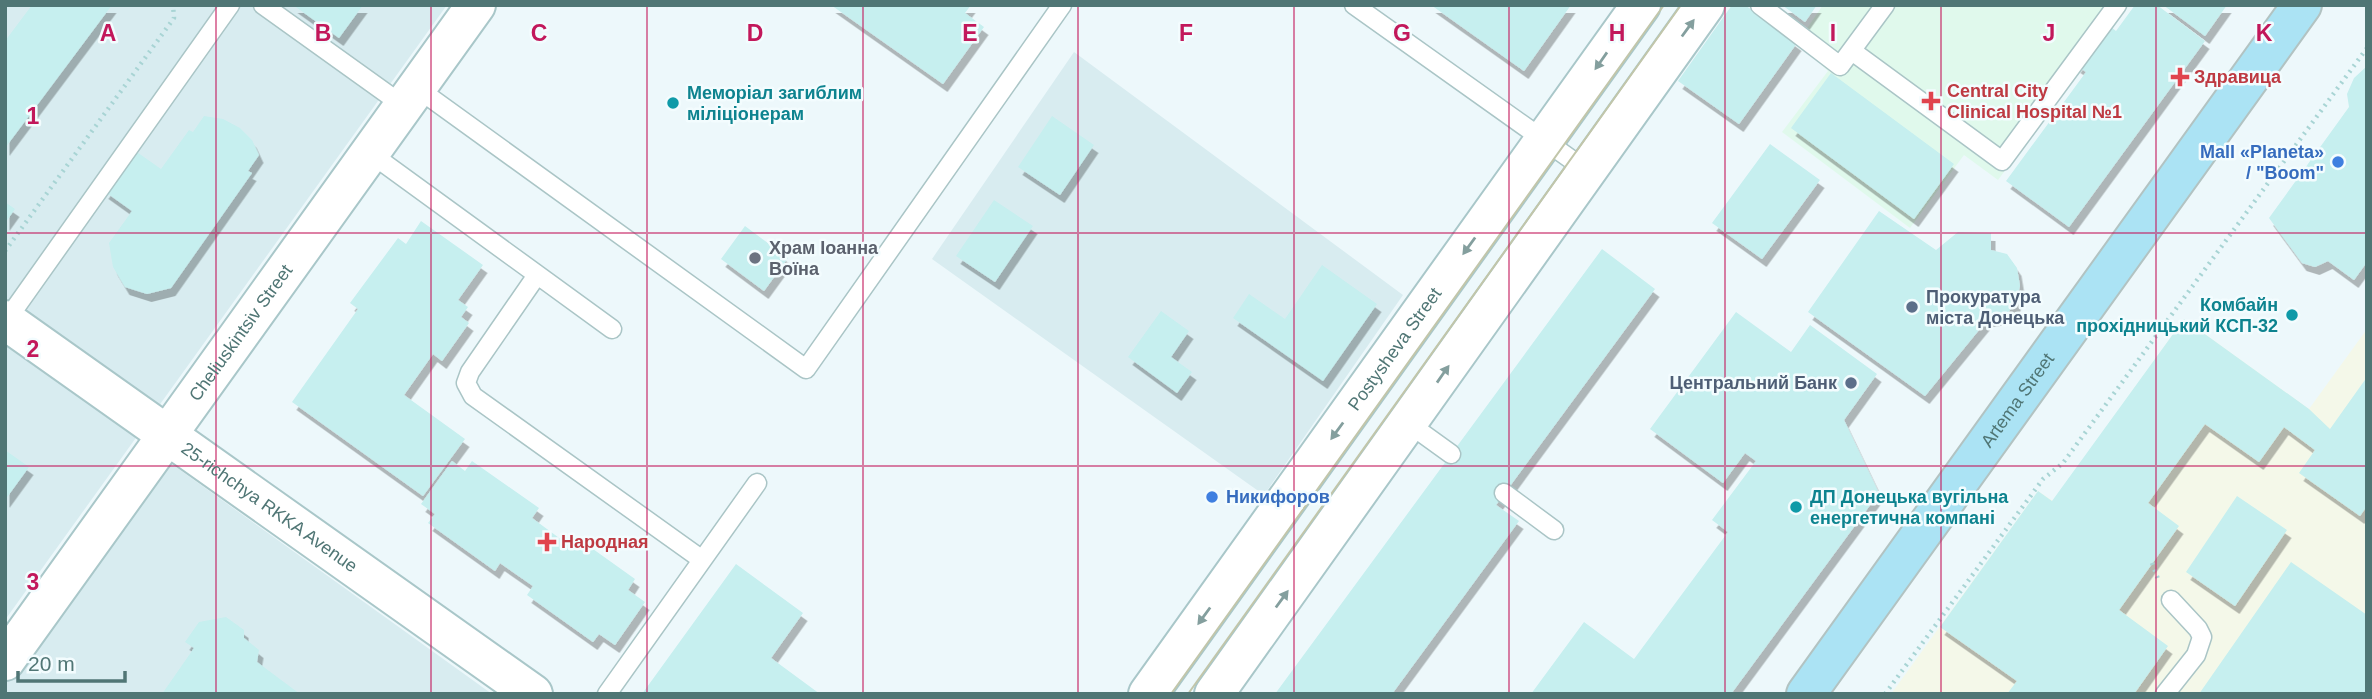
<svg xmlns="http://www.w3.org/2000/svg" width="2372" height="699" font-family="Arial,sans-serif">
	<defs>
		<filter id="shadow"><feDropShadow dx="4.5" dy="8" stdDeviation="0" flood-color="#0004"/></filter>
	</defs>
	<rect width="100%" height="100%" fill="#edf8fb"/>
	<path fill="#d8ecf0" d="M5 5H447L5 620Z
		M1074 52 1403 295 1264 495 932 259Z
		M162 457 492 694H5V677Z"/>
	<path fill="#f4f8e9" d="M2184 319 2309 409 2367 329V694H1891L2038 491 2053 501Z"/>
	<path fill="#e0f9ec" d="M1823 5H2128L1998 180 1964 155 1910 228 1782 132 1828 71 1797 43Z"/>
	<path fill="#c6efef" filter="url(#shadow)" d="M32 5H112L5 148V41Z
		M293 5H363L339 38Z
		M831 5H971L965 13 984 27 943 84Z
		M1431 5H1571L1524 71Z
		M1732 5H1745L1797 43 1739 124 1678 81Z
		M1782 5H1817L1805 22Z
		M2135 5H2157L2205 41 2069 227 2006 181 2086 72 2076 65 2107 24 2116 31Z
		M2163 5H2227L2205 36Z
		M2367 66V262L2354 280 2328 261 2315 267 2302 263 2269 218 2349 107 2347 94 2354 78Z
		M1831 73 1954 164 1914 219 1791 128Z
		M204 116 223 119 240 128 252 140 259 155 248 171 252 173 171 288 147 294 125 287 113 267 109 243 132 211 104 191 134 150 161 169 189 130 193 132Z
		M1052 116 1094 145 1060 195 1018 167Z
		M1770 144 1820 180 1762 259 1712 223Z
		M994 200 1033 226 995 282 956 256Z
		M5 202 15 209 5 223Z
		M1879 211 1936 250 1958 232 1991 233V250L2007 254 2017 268 2020 286 2016 303 2004 317 1988 319 1925 396 1808 312Z
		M421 221 483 265 458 300 468 307 461 317 469 323 442 361 433 354 404 395 465 439 423 496 292 402 358 309 350 303 398 238 406 244Z
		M745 226 788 258 764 291 721 259Z
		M1602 249 1655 289 1496 505 1519 521 1392 694H1275Z
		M1322 265 1377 304 1323 381 1233 318 1249 294 1285 319Z
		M1161 311 1189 331 1171 357 1192 372 1177 393 1128 357Z
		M1736 312 1791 352 1810 325 1877 374 1844 420 1879 493 1731 694H1531L1584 622 1634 659 1728 532 1712 520 1756 461 1745 453 1723 483 1650 429Z
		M2184 319 2309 409 2330 429 2367 377V506L2360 516 2299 473 2315 450 2284 427 2259 462 2205 424 2148 503 2179 526 2119 610 2168 646 2134 694H2007L2017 681 1940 627 2038 491 2052 501Z
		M5 450 29 467 5 500Z
		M452 461 465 471 472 461 539 508 532 518 566 543 572 534 635 579 628 590 645 602 615 645 599 634 593 642 527 595 533 586 500 563 495 571 428 523 435 514 421 504Z
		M2237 496 2287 530 2235 606 2186 572Z
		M2291 562 2367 615V694H2199Z
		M736 564 803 613 771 658 820 694H642Z
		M226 617 244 630V638L259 650 257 662 300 694H162L194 648 185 642 199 622Z"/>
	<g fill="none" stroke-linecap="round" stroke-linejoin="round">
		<g stroke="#aac5c6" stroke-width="21">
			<path id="lane" d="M263 5 404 106
				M1354 5 1586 170
				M1760 5 1840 66 1885 5
				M1852 51 2002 161 2117 5
				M417 88 806 369 1062 5
				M370 153 612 329
				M537 275 470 372 466 383 473 396 701 559
				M6 321 230 5
				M1408 423 1451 454
				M1504 493 1554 530
				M607 694 757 483
				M2165 694 2196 655 2202 637 2198 629 2171 600"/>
		</g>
		<g stroke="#a9c7c9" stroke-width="42">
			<g id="secondary">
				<path id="s1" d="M5 320 533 694"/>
				<path id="s2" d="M5 661 476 5"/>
				<path id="s3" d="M1148 694 1641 5"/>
				<path d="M1214 694 1705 5"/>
			</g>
		</g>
		<g stroke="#b2c3c2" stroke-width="42">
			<g id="primary">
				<path id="s4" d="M1806 694 2302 5"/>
			</g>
		</g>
		<path stroke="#a8d4d4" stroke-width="4.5" stroke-dasharray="2 5" stroke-linecap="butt" d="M5 251 174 18 173 5
			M2152 563 2158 579
			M1885 694 2043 479 2063 463 2367 48"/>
		<use href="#lane" stroke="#fff" stroke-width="18"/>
		<use href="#secondary" stroke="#fff" stroke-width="38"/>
		<use href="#primary" stroke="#abe3f4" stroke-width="38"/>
		<path stroke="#c2c6aa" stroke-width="2" d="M1171 694 1664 5
			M1188 694 1681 5"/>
	</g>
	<defs><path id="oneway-solid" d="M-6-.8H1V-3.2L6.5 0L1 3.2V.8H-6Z" transform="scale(1.75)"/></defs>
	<g fill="#849f9e">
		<use href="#oneway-solid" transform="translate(1688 28) rotate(-54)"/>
		<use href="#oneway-solid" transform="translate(1601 61) rotate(125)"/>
		<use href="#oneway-solid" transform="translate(1469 246) rotate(126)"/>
		<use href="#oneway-solid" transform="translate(1443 374) rotate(-55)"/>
		<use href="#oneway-solid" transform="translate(1337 431) rotate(126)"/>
		<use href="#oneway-solid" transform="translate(1282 599) rotate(-54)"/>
		<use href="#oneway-solid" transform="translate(1204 616) rotate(126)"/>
	</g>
	<path fill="none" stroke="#c2185b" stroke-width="2" stroke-opacity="0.55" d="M216 5V694M431 5V694M647 5V694M863 5V694M1078 5V694M1294 5V694M1509 5V694M1725 5V694M1941 5V694M2156 5V694M5 233H2367M5 466H2367"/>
	<g fill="#e0444e" stroke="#f3fcfe" stroke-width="2.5">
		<path d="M2176.5 66.5h7v7h7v7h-7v7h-7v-7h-7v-7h7z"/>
		<path d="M1927.5 90.5h7v7h7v7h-7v7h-7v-7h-7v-7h7z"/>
		<path d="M543.5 531.5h7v7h7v7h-7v7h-7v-7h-7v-7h7z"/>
	</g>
	<g fill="#0f9aa8" stroke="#f3fcfe" stroke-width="2.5">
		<circle cx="673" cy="103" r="7"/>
		<circle cx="2292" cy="315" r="7"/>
		<circle cx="1796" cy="507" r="7"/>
	</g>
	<g fill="#3f7fe0" stroke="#f3fcfe" stroke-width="2.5">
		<circle cx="2338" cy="162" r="7"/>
		<circle cx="1212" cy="497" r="7"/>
	</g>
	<circle fill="#6b7280" stroke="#f3fcfe" stroke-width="2.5" cx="755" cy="258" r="7"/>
	<g fill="#5c6f8a" stroke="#f3fcfe" stroke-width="2.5">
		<circle cx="1912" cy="307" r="7"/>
		<circle cx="1851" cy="383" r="7"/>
	</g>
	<g text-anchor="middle" stroke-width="5" stroke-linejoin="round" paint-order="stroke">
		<g font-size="18" font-weight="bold" fill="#be3a42" stroke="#f3fcfe" text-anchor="start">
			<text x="2194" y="83">Здравица</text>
			<text x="1947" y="97">Central City<tspan x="1947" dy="21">Clinical Hospital №1</tspan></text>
			<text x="561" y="548">Народная</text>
		</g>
		<g font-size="18" font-weight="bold" fill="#0d838f" stroke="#f3fcfe" text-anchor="start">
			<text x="687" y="99">Меморіал загиблим<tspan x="687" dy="21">міліціонерам</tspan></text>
			<text x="2278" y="311" text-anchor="end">Комбайн<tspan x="2278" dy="21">прохідницький КСП-32</tspan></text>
			<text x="1810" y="503">ДП Донецька вугільна<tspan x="1810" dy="21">енергетична компані</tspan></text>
		</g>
		<g font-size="18" font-weight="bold" fill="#366cbe" stroke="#f3fcfe" text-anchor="end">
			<text x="2324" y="158">Mall «Planeta»<tspan x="2324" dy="21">/ "Boom"</tspan></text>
			<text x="1226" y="503" text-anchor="start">Никифоров</text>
		</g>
		<g font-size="18" font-weight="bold" fill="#5b616d" stroke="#f3fcfe" text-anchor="start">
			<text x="769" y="254">Храм Іоанна<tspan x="769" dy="21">Воїна</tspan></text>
		</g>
		<g font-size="18" font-weight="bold" fill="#4e5e75" stroke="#f3fcfe" text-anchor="start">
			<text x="1926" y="303">Прокуратура<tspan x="1926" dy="21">міста Донецька</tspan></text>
			<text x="1837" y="389" text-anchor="end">Центральний Банк</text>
		</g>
		<g font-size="18" fill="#507675" stroke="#f3fcfe">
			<text dy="6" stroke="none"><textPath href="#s2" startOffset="404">Cheliuskintsiv Street</textPath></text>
			<text dy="6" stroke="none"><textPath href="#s3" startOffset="424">Postysheva Street</textPath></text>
			<text dy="6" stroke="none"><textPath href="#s4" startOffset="362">Artema Street</textPath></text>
			<text dy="6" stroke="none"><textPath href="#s1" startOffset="324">25-richchya RKKA Avenue</textPath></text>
		</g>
	</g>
	<g font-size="23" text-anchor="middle" font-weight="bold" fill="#c2185b" stroke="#f3fcfe" stroke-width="5" stroke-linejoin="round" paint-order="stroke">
		<text x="108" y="41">A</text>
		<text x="323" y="41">B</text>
		<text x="539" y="41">C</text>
		<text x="755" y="41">D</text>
		<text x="970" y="41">E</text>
		<text x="1186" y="41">F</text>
		<text x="1402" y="41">G</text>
		<text x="1617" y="41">H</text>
		<text x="1833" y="41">I</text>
		<text x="2049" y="41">J</text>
		<text x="2264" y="41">K</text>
		<text x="33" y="124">1</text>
		<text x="33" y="357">2</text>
		<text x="33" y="590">3</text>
	</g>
	<rect width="2372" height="699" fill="none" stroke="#507675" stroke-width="14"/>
	<path d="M18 671v10h107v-10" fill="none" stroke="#507675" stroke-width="3.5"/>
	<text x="28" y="671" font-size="21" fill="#507675" stroke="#f3fcfe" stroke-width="5" paint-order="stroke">20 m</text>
</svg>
